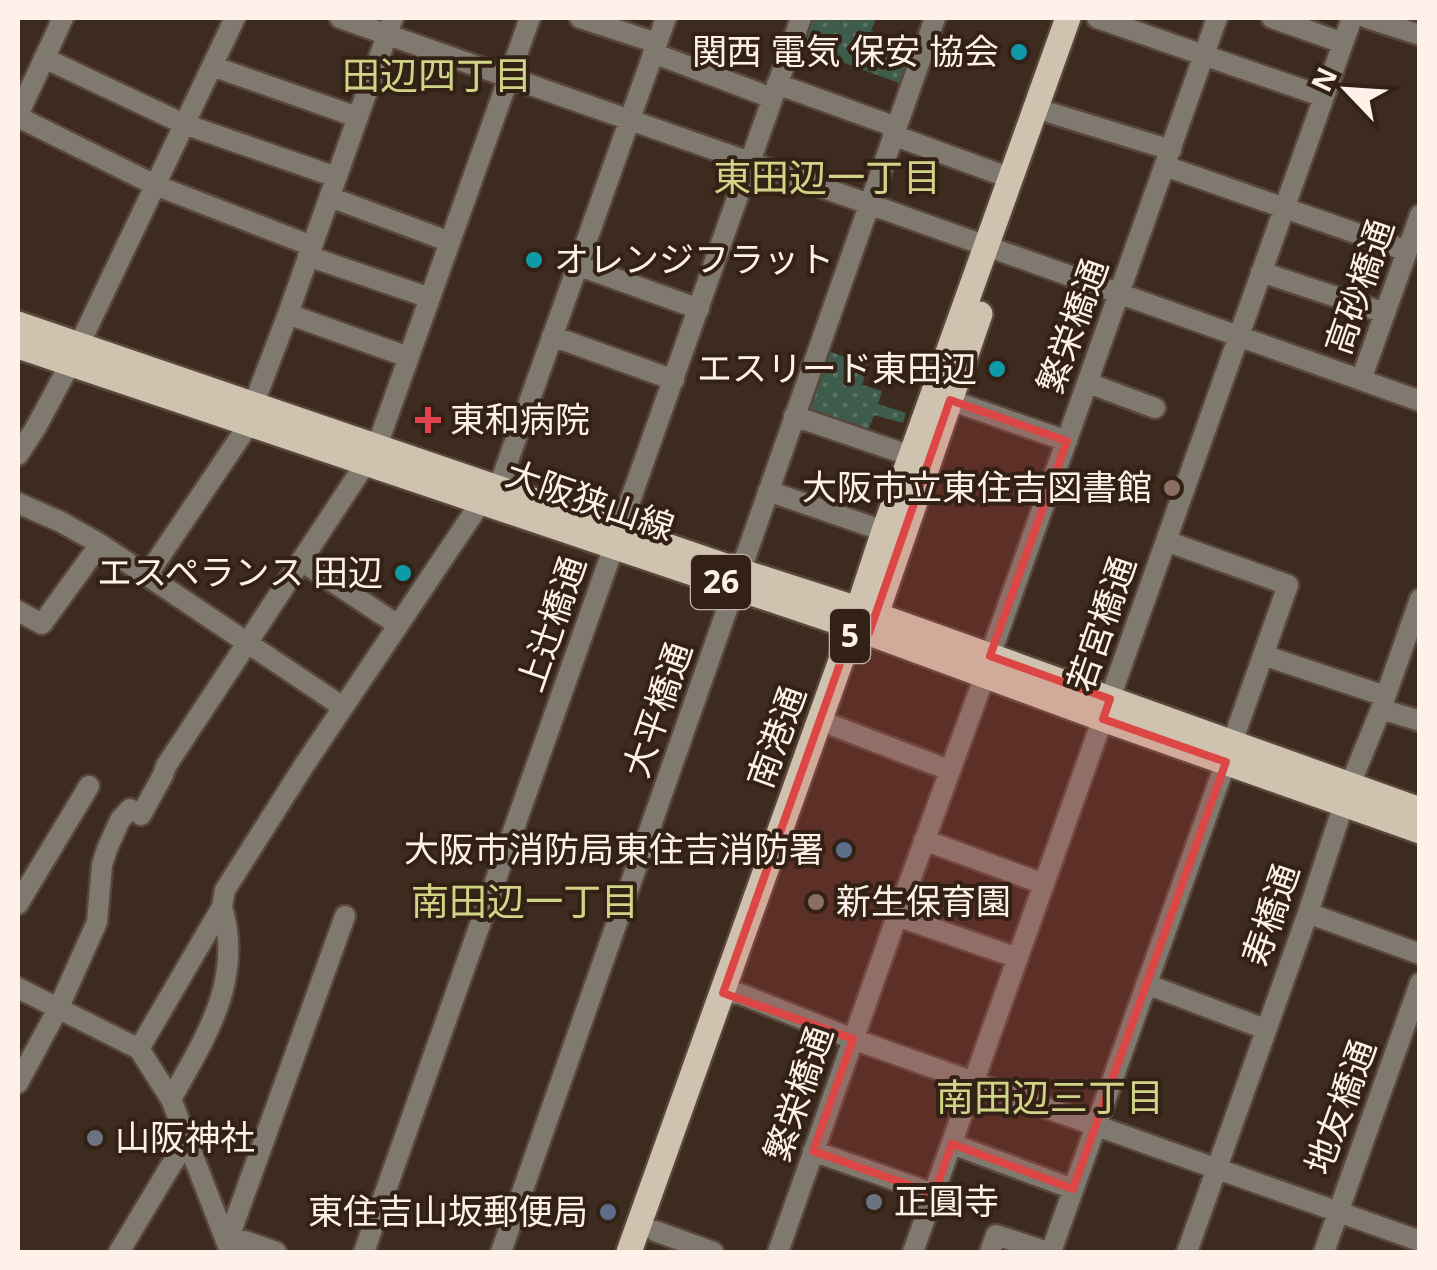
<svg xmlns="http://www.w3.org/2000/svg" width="1437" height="1270" font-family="'Noto Sans','Noto Sans JP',sans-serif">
	<defs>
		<pattern id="park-dots" width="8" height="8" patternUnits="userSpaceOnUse" patternTransform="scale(2.5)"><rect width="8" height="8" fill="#3e5c4c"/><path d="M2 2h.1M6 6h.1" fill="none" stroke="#5b7466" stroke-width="1.8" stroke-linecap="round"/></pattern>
	</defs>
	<rect width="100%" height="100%" fill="#3e2b20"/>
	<path fill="url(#park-dots)" d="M810 18H876L871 31 895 39 890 54 915 64 907 86 799 46Z
		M825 350 868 365 862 385 882 391 878 404 906 413 903 423 874 415 867 434 806 414Z"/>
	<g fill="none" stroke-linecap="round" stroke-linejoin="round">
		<g stroke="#59473c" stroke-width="25">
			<path id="minor" d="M340 18 869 204 1420 401
				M580 18 657 43
				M1097 18 1324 97
				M1272 18 1343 43
				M1367 18 1420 35
				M653 53 772 98
				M44 58 184 124 336 177
				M212 66 357 117
				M777 84 896 127
				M1051 113 1171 150
				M18 115 63 18
				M18 117 155 185 312 246
				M893 135 1010 178
				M1165 166 1407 251
				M330 197 450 242
				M308 256 430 298
				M577 265 699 309
				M1261 272 1385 313
				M288 314 408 357
				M552 336 674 380
				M1361 380 1420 215
				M1088 383 1155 408
				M950 400 1067 441
				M794 416 911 456
				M18 455 35 429 70 364 235 18
				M768 491 884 531
				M18 503 61 522 100 544 343 707
				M1166 541 1288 585 1232 743
				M301 561 398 625
				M148 574 249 424 253 406 288 314 393 18
				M18 611 42 624 100 544
				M1263 655 1385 696
				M990 656 1217 18
				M1381 709 1420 721
				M834 726 949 770
				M141 815 163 775 166 766 377 446 530 18
				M924 840 1044 884
				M18 904 89 786
				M1308 913 1420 954
				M897 916 1018 958
				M1146 984 1265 1029
				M18 988 139 1049 171 1099 228 1246
				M723 993 740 994 853 1039 1420 1241
				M139 1049 222 907 225 890 305 764 481 502 496 487 503 475 666 18
				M18 1083 59 1007 97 922 102 865 107 849 120 820 130 809
				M171 1099C205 1038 244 980 222 907
				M952 1144 1073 1189
				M813 1151 934 1194
				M655 1231 713 1252
				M119 1252 170 1167 188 1140
				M276 1252 245 1241 227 1243 345 916
				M364 1252 801 18
				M501 1252 935 18
				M778 1252 897 916 985 675
				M913 1252 1352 18
				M990 1252 996 1235 1048 1252
				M1051 1252 1226 762
				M1187 1252 1308 913 1350 785 1381 709 1420 599
				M1324 1252 1420 983"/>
		</g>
		<g stroke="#59473c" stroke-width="30">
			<path id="major" d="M18 324 740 571 876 615 1420 810
				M18 346 853 627 1103 719 1420 831
				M872 626 980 314
				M629 1252 844 652 884 531 1068 18"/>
		</g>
		<use href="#minor" stroke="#7f7970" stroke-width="20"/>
		<use href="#major" stroke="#cfc3b0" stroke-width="25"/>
	</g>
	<path fill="#dc4645" fill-opacity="0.2" stroke="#dc4645" stroke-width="8" stroke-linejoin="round" d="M950 400 1067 441 990 656 1110 699 1103 719 1226 762 1073 1189 952 1144 934 1194 813 1151 853 1039 723 993 853 627 869 633Z"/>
	<g fill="#0f9aa8" stroke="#332116" stroke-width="4">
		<circle cx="1019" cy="52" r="10"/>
		<circle cx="534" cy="260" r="10"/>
		<circle cx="997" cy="369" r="10"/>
		<circle cx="403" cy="573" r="10"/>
	</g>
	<path fill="#e0444e" stroke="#332116" stroke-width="4" d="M423 405h10v10h10v10h-10v10h-10v-10h-10v-10h10z"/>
	<g fill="#8d6e63" stroke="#332116" stroke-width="4">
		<circle cx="1172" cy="488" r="10"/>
		<circle cx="816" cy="902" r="10"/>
	</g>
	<g fill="#5c6f8a" stroke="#332116" stroke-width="4">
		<circle cx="844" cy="850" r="10"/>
		<circle cx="608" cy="1212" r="10"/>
	</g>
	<g fill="#6b7280" stroke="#332116" stroke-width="4">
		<circle cx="95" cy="1138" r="10"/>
		<circle cx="874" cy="1202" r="10"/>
	</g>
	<g text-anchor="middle" stroke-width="8" stroke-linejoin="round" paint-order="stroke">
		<g fill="#332116" stroke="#c1b3aa" stroke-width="2.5">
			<rect x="691" y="555" width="60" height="54" rx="8"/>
			<rect x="830" y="609" width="40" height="54" rx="8"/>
		</g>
		<g font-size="32" font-weight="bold" fill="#fef1ea">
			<text x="721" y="593">26</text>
			<text x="850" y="647">5</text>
		</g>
		<g font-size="35" fill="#fef1ea" stroke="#332116" text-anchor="end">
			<text x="999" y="64">関西 電気 保安 協会</text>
			<text x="554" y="272" text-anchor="start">オレンジフラット</text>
			<text x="977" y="381">エスリード東田辺</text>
			<text x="450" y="432" text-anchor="start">東和病院</text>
			<text x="1152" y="500">大阪市立東住吉図書館</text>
			<text x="383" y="585">エスペランス 田辺</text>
			<text x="824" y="862">大阪市消防局東住吉消防署</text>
			<text x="836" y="914" text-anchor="start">新生保育園</text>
			<text x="115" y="1150" text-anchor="start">山阪神社</text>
			<text x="894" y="1214" text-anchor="start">正圓寺</text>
			<text x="588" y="1224">東住吉山坂郵便局</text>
		</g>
		<g font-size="35" fill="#fef1ea" stroke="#332116">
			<text transform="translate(1360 287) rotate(-71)" y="12">高砂橋通</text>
			<text transform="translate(1073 326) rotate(-70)" y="12">繁栄橋通</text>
			<text transform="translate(590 501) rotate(19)" y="12">大阪狭山線</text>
			<text transform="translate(552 624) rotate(-71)" y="12">上辻橋通</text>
			<text transform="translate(1102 624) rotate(-71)" y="12">若宮橋通</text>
			<text transform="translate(658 710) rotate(-71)" y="12">大平橋通</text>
			<text transform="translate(777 737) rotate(-70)" y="12">南港通</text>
			<text transform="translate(1271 915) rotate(-71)" y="12">寿橋通</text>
			<text transform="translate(799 1094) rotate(-71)" y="12">繁栄橋通</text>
			<text transform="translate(1341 1107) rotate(-70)" y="12">地友橋通</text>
		</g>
		<g font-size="38" fill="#d1d486" stroke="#332116">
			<text x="437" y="89">田辺四丁目</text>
			<text x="827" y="191">東田辺一丁目</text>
			<text x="525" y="915">南田辺一丁目</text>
			<text x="1050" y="1111">南田辺三丁目</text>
		</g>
	</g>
	<rect width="1437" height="1270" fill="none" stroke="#fef1ea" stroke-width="40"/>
	<g transform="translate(1347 90) rotate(295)" stroke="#332116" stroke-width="8" paint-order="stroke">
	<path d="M0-8L18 38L0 25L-18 38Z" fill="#fef1ea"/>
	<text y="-15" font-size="28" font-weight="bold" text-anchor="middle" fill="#fef1ea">N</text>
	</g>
</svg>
